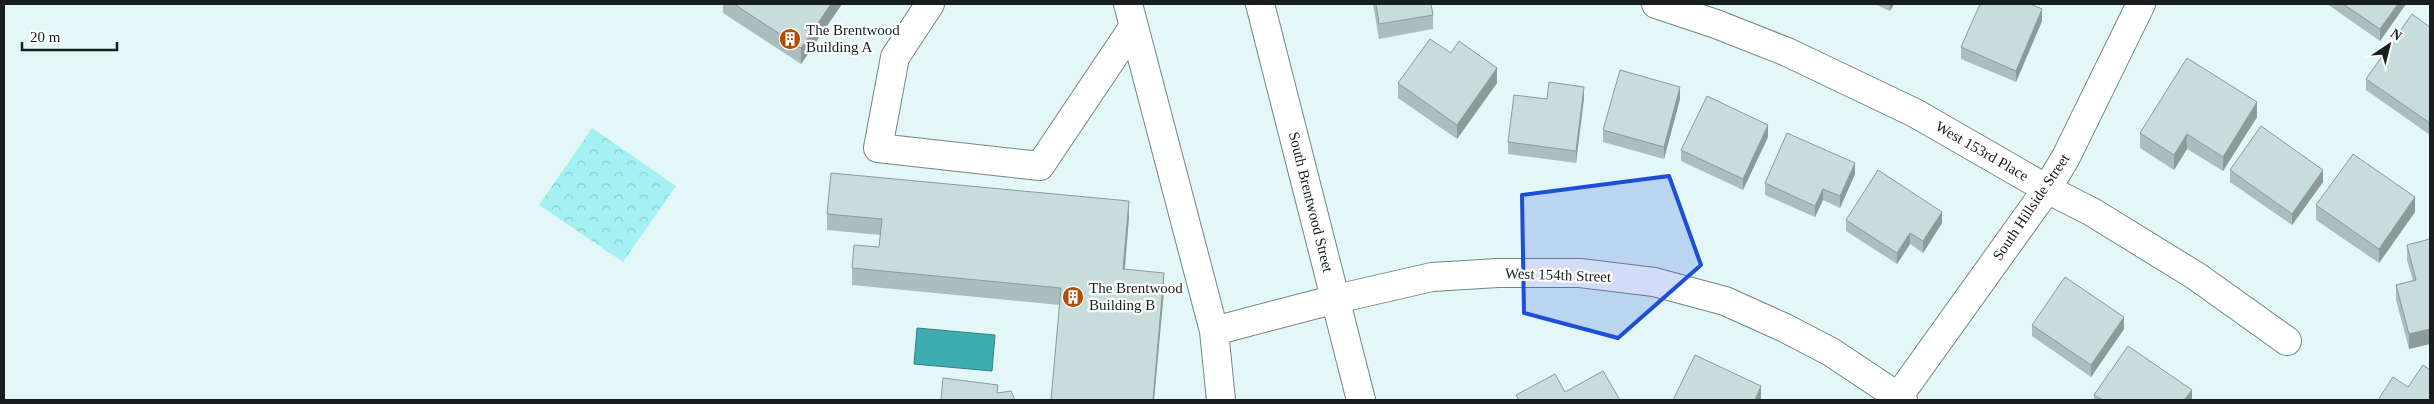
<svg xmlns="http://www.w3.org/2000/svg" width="2434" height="404" font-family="'Times New Roman',serif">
	<defs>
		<pattern id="park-crowns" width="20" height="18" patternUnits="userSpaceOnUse" patternTransform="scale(1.25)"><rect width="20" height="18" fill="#a5f0f3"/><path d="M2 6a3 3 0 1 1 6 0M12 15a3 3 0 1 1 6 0" fill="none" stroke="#8dcdd0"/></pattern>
	</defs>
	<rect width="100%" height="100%" fill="#e3f7f7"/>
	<path fill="url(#park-crowns)" d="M592 128 676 186 623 262 539 205Z"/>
	<path fill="#3eadb1" stroke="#328285" d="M917 328 995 335 992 371 914 364Z"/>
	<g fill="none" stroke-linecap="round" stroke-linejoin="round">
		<g stroke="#738585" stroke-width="30">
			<path id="minor" d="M930 4 895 57 878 148 1040 166 1134 26
				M1128 4 1214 331 1221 400
				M1260 4 1361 400
				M1656 4 1716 24 1787 52 1915 113 2047 189 2092 212 2196 276 2287 341
				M1214 331 1336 299 1432 277 1498 273H1580L1654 282 1725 301 1785 328 1831 352 1903 400
				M1898 397 2047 189 2066 157 2141 4"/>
		</g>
		<use href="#minor" stroke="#fff" stroke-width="28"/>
	</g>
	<path fill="#acbdbd" d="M723 4H842L801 64 723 13Z
		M1373 4H1431L1433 15V29L1379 39Z
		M1874 4H1894L1890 11Z
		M2327 4H2406L2380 41Z
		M2042 21 2016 82 1961 59V47Z
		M2430 27V135L2366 90V79Z
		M1451 53 1497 83 1457 139 1398 98V83Z
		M1584 98 1576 163 1508 154V142L1547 99Z
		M1680 99 1664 159 1603 142V130Z
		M2257 117 2223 171 2187 149 2174 170 2140 148V133Z
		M1768 137 1743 190 1681 161V150Z
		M2230 170 2323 182 2292 225 2230 182Z
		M1855 174 1840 208 1823 200 1815 217 1765 195V183Z
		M2316 205 2415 212 2379 263 2316 220Z
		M827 214 1129 217 1125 270 1164 290 1154 400H1051L1060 305 852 285V268L879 247 880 235 827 230Z
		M1846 220 1942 223 1923 253 1910 244 1897 264 1846 231Z
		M2430 239V344L2409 349 2396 300V285L2413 281 2407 260V245Z
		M2032 325 2124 329 2091 377 2032 336Z
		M2094 395 2192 400H2094Z"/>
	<path fill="#8c9a9a" d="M831 4H842L801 64V48Z
		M1890 4H1894L1890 11Z
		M2398 4H2406L2380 41V29Z
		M2042 9V21L2016 82V71Z
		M1497 68V83L1457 139V125Z
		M1584 87V98L1576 163V151Z
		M1680 87V99L1664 159V147Z
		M2257 102V117L2223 171V157Z
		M1768 125V137L1743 190V179Z
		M2187 134V149L2174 170V155Z
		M1855 163V174L1840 208V196Z
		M2323 170V182L2292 225V214Z
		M1823 189V200L1815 217V206Z
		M2415 197V212L2379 263V249Z
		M1129 201V217L1123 286V269Z
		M1942 212V223L1923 253V241Z
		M1910 233V244L1897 264V253Z
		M1164 273V290L1154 400H1153Z
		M2124 317V329L2091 377V365Z
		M2430 329V344L2409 349V334Z
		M1761 386V400H1755Z
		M2192 390V400H2184Z"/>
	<path fill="#c8dcdc" stroke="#8c9a9a" d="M734 4H831L801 48Z
		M1376 4H1431L1433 15 1379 24Z
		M1980 4H2030L2042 9 2016 71 1961 47Z
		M2343 4H2398L2380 29Z
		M2412 14 2430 27V123L2366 79Z
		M1430 39 1451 53 1459 41 1497 68 1457 125 1398 83Z
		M2187 58 2257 102 2223 157 2187 134 2174 155 2140 133Z
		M1620 70 1680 87 1664 147 1603 130Z
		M1549 82 1584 87 1576 151 1508 142 1514 95 1547 99Z
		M1707 96 1768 125 1743 179 1681 150Z
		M2261 126 2323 170 2292 214 2230 170Z
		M1787 133 1855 163 1840 196 1823 189 1815 206 1765 183Z
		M2353 154 2415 197 2379 249 2316 205Z
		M1878 170 1942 212 1923 241 1910 233 1897 253 1846 220Z
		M831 173 1129 201 1123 269 1164 273 1153 400H1051L1061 288 852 268 854 245 879 247 882 219 827 214Z
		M2430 239V329L2409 334 2396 285 2416 280 2407 245Z
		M2065 277 2124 317 2091 365 2032 325Z
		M2128 346 2192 390 2184 400H2103L2094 395Z
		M1695 355 1761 386 1755 400H1673Z
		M2423 365 2430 370V400H2378L2393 377 2408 387Z
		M1603 371 1620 400H1519L1516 395 1555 374 1565 392Z
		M943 378 998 385 997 393 1011 391 1015 400H941Z"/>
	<path fill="#1d4ed8" fill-opacity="0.2" stroke="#1d4ed8" stroke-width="4" stroke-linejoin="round" d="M1669 176 1701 265 1618 338 1524 313 1522 195Z"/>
	<defs>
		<g id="building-disc" transform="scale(1.125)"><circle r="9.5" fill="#ae4f03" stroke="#fff"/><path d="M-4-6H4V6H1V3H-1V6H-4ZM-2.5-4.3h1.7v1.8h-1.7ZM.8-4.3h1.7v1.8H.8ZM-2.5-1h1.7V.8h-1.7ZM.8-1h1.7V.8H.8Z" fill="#fff"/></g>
	</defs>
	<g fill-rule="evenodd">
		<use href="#building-disc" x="790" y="39"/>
		<use href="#building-disc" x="1073" y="297"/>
	</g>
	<g text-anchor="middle" stroke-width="4.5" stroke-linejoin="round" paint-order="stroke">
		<g font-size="15" fill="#171e1e" stroke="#fff" text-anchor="start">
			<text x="806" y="35">The Brentwood<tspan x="806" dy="17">Building A</tspan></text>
			<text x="1089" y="293">The Brentwood<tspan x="1089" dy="17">Building B</tspan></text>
		</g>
		<g font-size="15" fill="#171e1e" stroke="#fff">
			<text transform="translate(1982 151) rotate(30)" y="5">West 153rd Place</text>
			<text transform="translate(1311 202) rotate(76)" y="5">South Brentwood Street</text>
			<text transform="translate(2031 207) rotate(-56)" y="5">South Hillside Street</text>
			<text transform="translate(1558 275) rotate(2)" y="5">West 154th Street</text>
		</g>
	</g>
	<rect width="2434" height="404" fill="none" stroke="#171e1e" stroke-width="10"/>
	<g transform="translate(2389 45) rotate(35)" stroke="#ffffff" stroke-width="4" paint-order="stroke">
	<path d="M0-4L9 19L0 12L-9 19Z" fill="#171e1e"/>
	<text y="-8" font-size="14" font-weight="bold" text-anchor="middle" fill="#171e1e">N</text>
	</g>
	<path d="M22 42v8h95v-8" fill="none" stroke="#171e1e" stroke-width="2.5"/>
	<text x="30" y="42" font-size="15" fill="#171e1e" stroke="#ffffff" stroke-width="4" paint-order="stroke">20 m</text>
</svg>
